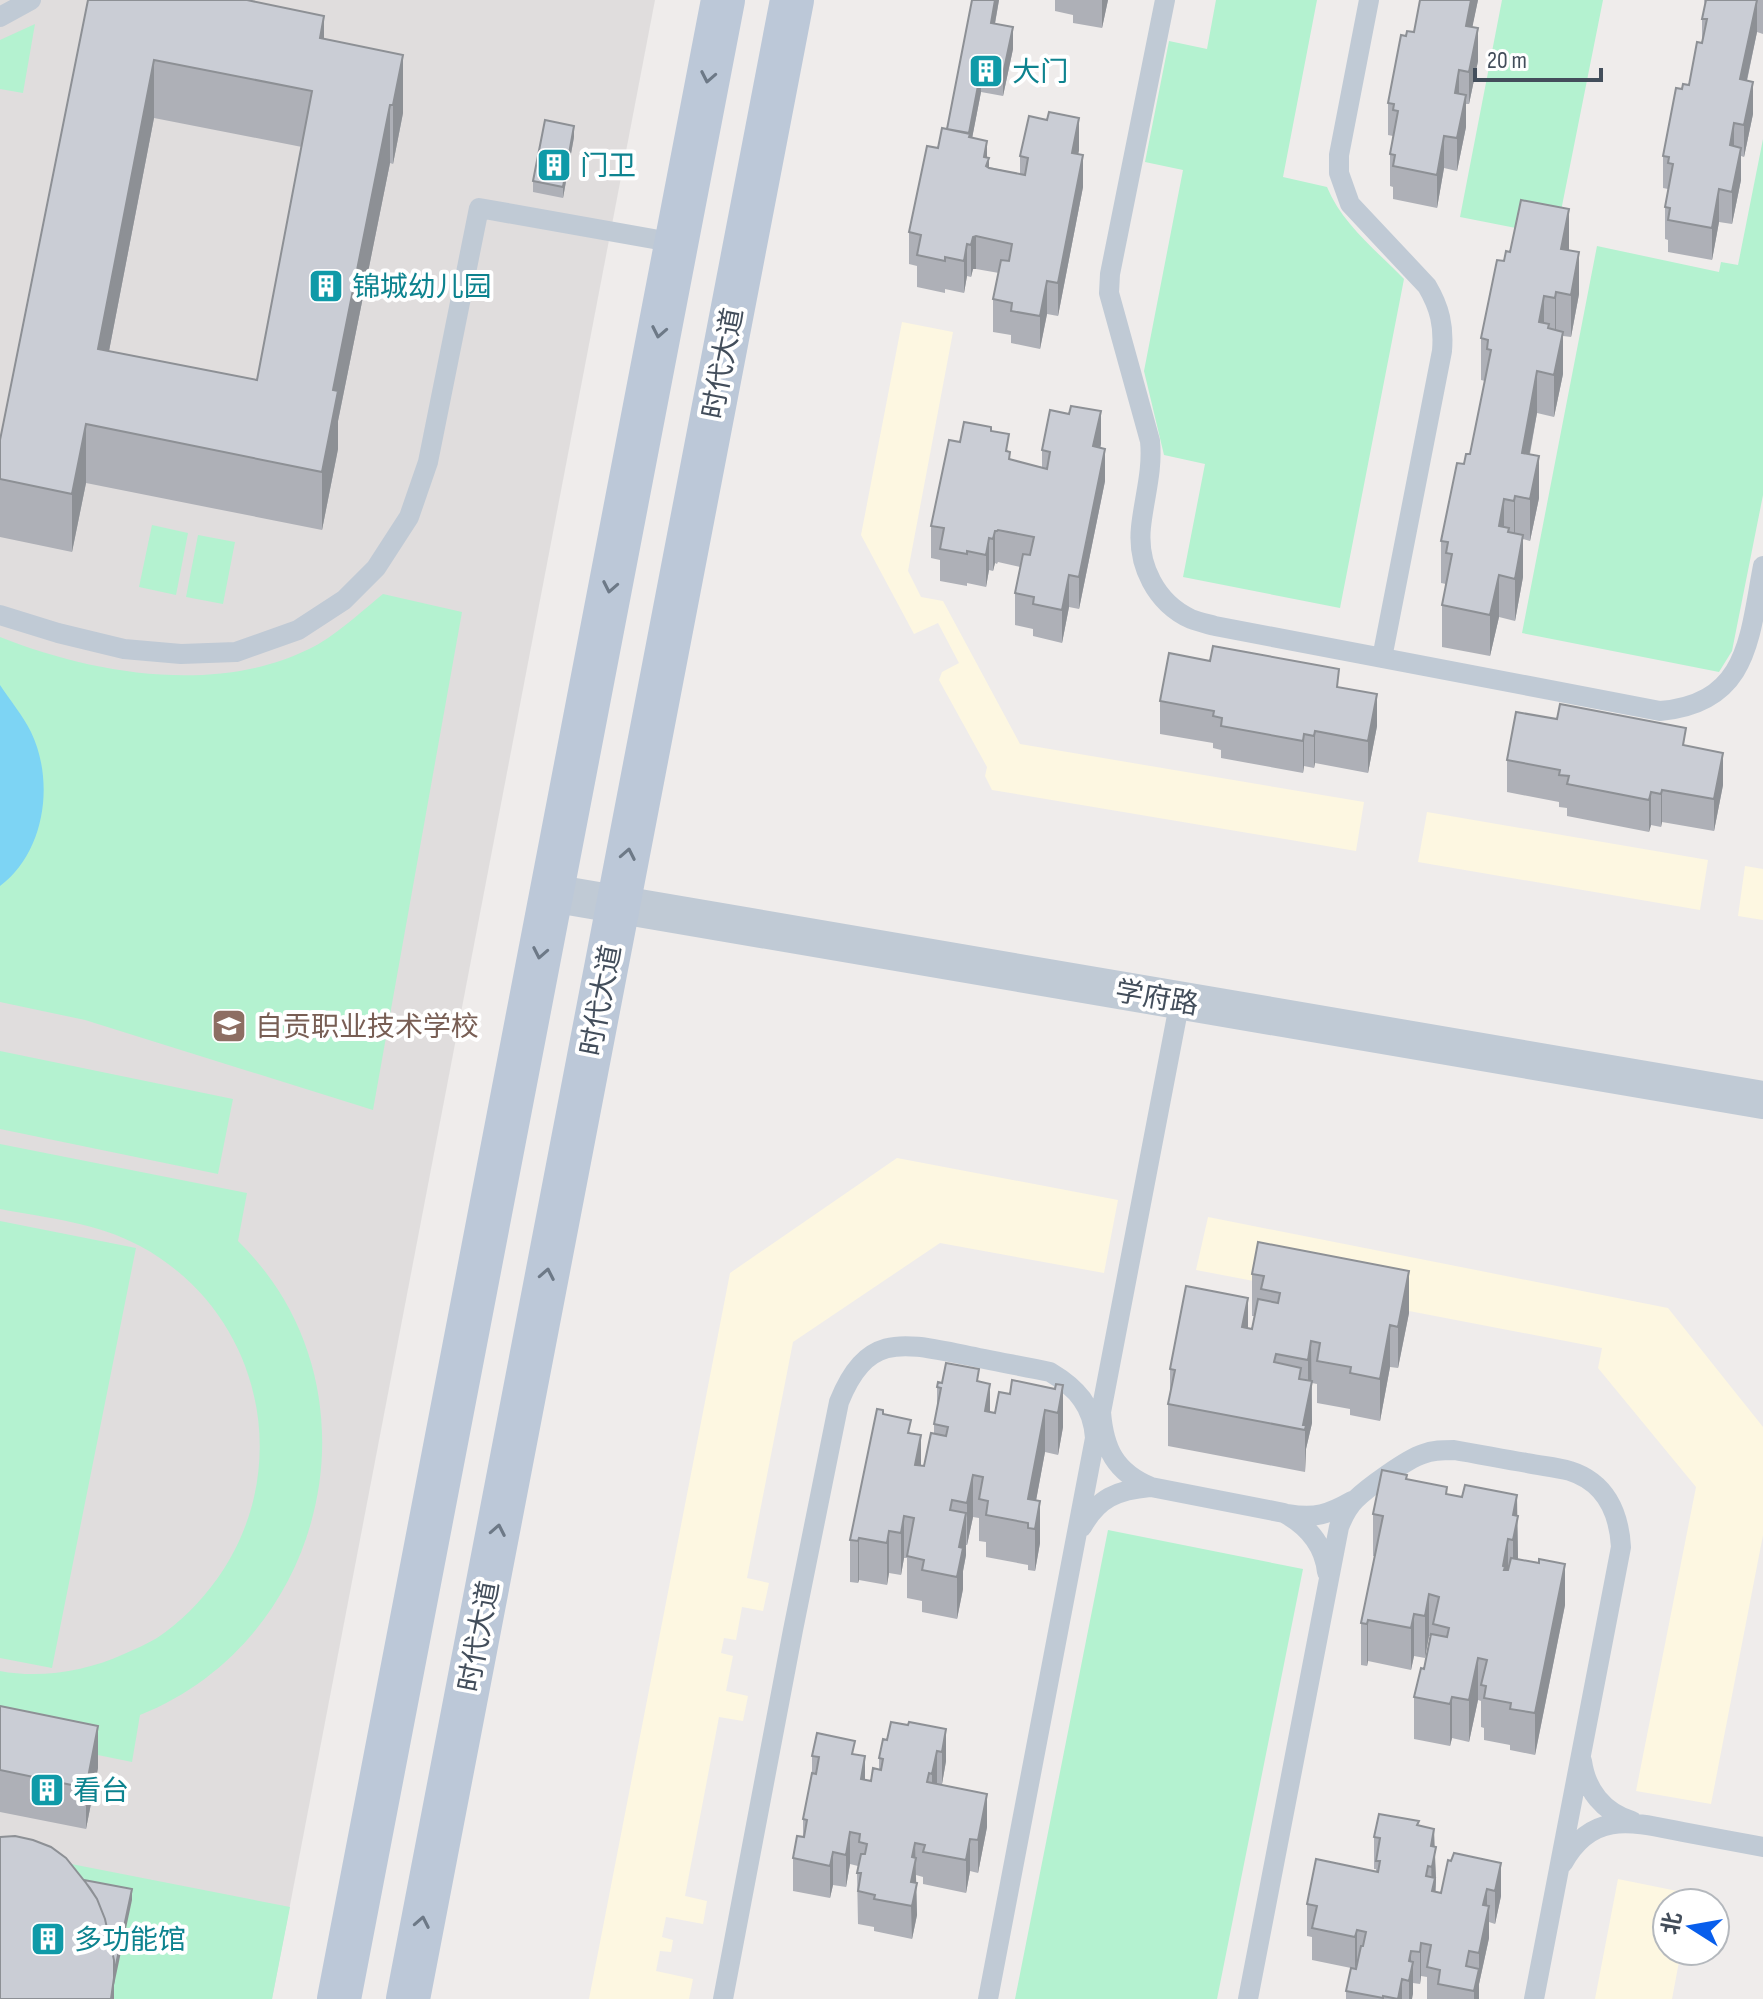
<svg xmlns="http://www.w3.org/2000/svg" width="1763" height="1999" font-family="'Sofia Sans Condensed','Noto Sans SC',sans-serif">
	<rect width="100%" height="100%" fill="#efeceb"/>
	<path fill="#fdf7e1" d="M902 322 953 332 908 571 921 597 943 601 1020 744 1364 802 1356 851 992 790 985 776 987 767 939 680 942 672 959 663 938 623 914 634 861 535Z
		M1427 812 1708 860 1700 910 1418 862Z
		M1745 866 1763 869V920L1738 916Z
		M897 1158 1118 1200 1104 1273 940 1243 793 1342 747 1578 769 1583 763 1611 742 1607 736 1640 724 1638 721 1653 733 1656 726 1691 748 1696 743 1721 719 1717 685 1896 707 1901 703 1924 666 1917 662 1937 673 1940 671 1952 660 1951 656 1971 693 1979 689 1999H589L730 1273Z
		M1208 1217 1668 1308 1763 1427V1535L1711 1804 1636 1791 1696 1487 1598 1368 1602 1348 1196 1270Z
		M1618 1879 1692 1894 1690 1903H1667V1951H1681L1672 1999H1595Z"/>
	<path fill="#e0dddd" d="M0 0H655L272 1999H0Z"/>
	<path fill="#b4f2d0" d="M1216 0H1317L1283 177 1327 187C1342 224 1377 251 1404 279L1340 608 1183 577 1205 464 1164 455 1144 371 1183 170 1145 162 1169 41 1207 49Z
		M1502 0H1603L1556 236 1460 217Z
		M35 24 23 93 0 89V40Z
		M1763 139V495L1732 651 1719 672 1522 633 1597 246 1719 272 1721 262 1738 265Z
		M152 525 188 533 176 595 139 587Z
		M198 535 235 542 223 604 186 597Z
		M383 594 462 612 373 1110 85 1020 0 1002V637C93 674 216 695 309 649 333 638 362 611 383 594Z
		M0 1051 233 1099 218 1174 0 1129Z
		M0 1144 247 1193 238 1241C386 1385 330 1639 140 1715L132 1762 0 1735V1671C41 1679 87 1671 124 1654 135 1649 147 1644 157 1638 180 1623 201 1601 217 1579 297 1467 261 1311 140 1246 98 1223 47 1218 0 1209Z
		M0 1221 136 1248 52 1668 0 1658Z
		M1108 1530 1303 1569 1217 1999H1015Z
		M0 1850 290 1907 272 1999H113Z"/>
	<path fill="#7dd4f4" d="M0 685C10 700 23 716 31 732 55 782 45 852 0 886Z"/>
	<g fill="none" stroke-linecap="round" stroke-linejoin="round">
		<path stroke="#c0cad5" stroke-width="20" d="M1165 0 1110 274 1109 293 1150 441C1153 471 1144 498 1141 527 1137 565 1156 603 1191 619 1199 622 1208 624 1215 626L1660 711C1749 703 1749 638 1763 566
			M1369 0 1339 155V173L1350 204 1427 286C1440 308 1444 326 1442 351L1382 658
			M0 17 31 0
			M0 615 58 633 124 649 181 654 236 652 298 630 344 600 376 568 409 517 428 462 479 208 676 243
			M1180 1000 1101 1412C1104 1449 1115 1472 1151 1487L1284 1513C1308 1526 1324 1544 1327 1572
			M1288 1514C1315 1519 1329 1514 1352 1501
			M1082 1527C1098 1498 1117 1490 1150 1487
			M1582 1761C1586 1790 1603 1812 1632 1821
			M1563 1863C1592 1810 1633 1822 1683 1832 1710 1837 1736 1842 1763 1847
			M723 1999 793 1630 839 1402C867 1332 903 1343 965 1355 993 1361 1021 1366 1050 1372 1077 1388 1093 1406 1095 1438L988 1999
			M1248 1999 1339 1527C1343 1517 1347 1508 1355 1500 1367 1488 1407 1459 1423 1454 1433 1450 1443 1450 1454 1450 1478 1454 1503 1459 1527 1463 1541 1466 1556 1467 1570 1471 1605 1482 1619 1512 1621 1547L1534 1999"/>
		<path stroke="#c0cad5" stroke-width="38" d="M551 893 1763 1100"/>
		<path stroke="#bcc8d8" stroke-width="44" d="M339 1999 723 0
			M408 1999 792 0"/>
	</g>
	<path fill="#aeb0b7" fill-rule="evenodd" d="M88 0 324 39 403 113 393 164 390 163 338 421V449L322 530 86 483 72 552 0 537V440ZM154 118 302 147 257 380 109 351Z
		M972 0H999L995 24 1013 49 1003 96 981 92 972 138 987 158 989 167 1020 174V156L1079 150 1078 154 1083 187 1058 316 1047 314 1040 349 1011 343V335L993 332V299L999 273 976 269H973L971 277 967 276 964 293 945 289V293L917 287V266L909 264V232L938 148 947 129Z
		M1055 0H1108L1102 28 1073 23V15L1055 11Z
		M1420 0H1478L1472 27 1478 61 1469 104H1466V127L1457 171 1444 168 1437 208 1393 199V187L1390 186V154L1393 136 1388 135V103L1406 36 1414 32Z
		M1704 0H1763V34L1757 32 1747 81 1753 114 1744 157 1741 156V180L1732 224 1719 222 1712 260 1668 252V240L1665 239V207L1668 189 1663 188V156L1682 89 1689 85 1702 43V19L1705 5Z
		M574 137 563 198 533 192V181Z
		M1569 250 1579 294 1571 337 1563 336V374L1554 417 1537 413 1530 454 1539 498 1530 541 1523 539V577L1515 621 1499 617 1490 656 1442 647V605L1446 584 1441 583V541L1464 464 1470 454 1485 381 1481 380V338L1504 261 1510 252Z
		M991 431 1009 452 1010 460 1042 467V450L1101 444 1100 448 1105 481 1079 609 1069 607 1062 643 1033 636V629L1015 625V593L1020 567 998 562 997 564 995 563 993 571 989 570 986 587 967 583V586L940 581V560L931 558V526L960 442Z
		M1339 687 1377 726 1368 773 1315 763 1314 768 1304 766 1303 773 1221 758V750L1213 748V743L1160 734V701Z
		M1686 745 1723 785 1714 831 1662 822 1661 827 1651 825 1649 832 1567 816V808L1559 807V802L1507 792V760Z
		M1258 1242 1409 1313 1398 1368 1390 1367 1380 1421 1350 1415V1409L1317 1403V1384L1312 1383V1423L1306 1449 1305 1472 1168 1446V1404L1170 1394V1369L1248 1328 1252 1329 1255 1316H1252V1274Z
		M979 1381 990 1412 995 1413 1010 1394 1055 1389 1063 1427 1058 1455 1045 1452 1036 1500 1040 1543 1035 1571 1028 1570V1565L986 1557V1542L979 1541V1518L973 1517 967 1545H966V1555L963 1571V1589L957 1619 922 1612V1601L907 1598V1558H904L901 1575 889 1573 887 1585 859 1580 858 1583 850 1582V1540L883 1414 911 1433 921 1466H924L934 1434V1424L937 1409V1387L942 1383Z
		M1407 1480 1447 1494 1517 1516 1518 1559 1565 1605 1535 1755 1510 1750V1745L1484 1740V1728L1481 1727V1701L1478 1700 1469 1742 1452 1738 1450 1746 1414 1739V1697L1424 1669 1430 1636H1429L1425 1658 1414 1656 1411 1670 1368 1661 1367 1666 1361 1665V1623L1375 1556H1373V1514Z
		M0 1706 98 1768 86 1829 0 1812Z
		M946 1729V1761L942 1784H937L987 1827 978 1873 970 1871 966 1893 923 1884V1877L916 1875 917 1915 912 1939 874 1931V1927L858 1924 857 1873 858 1866 850 1864 846 1887 833 1885 830 1898 793 1891V1858L803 1837V1819L812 1773V1756L855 1754 865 1780 871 1781 879 1770V1758L887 1740Z
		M1419 1826 1434 1847 1436 1879 1435 1891 1441 1893 1448 1860 1501 1896 1495 1924 1489 1922V1938L1479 1984V1999H1427V1977L1421 1976 1420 1984 1413 1983 1412 1999H1346V1991L1351 1968 1312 1960V1937L1307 1936V1904L1376 1871V1869H1374V1837Z"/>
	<path fill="#8d9095" d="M995 0H999L991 45V23Z
		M1102 0H1108L1102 28Z
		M1471 0H1478L1466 58V26Z
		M1757 0V32L1740 112V79Z
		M324 16V74L320 38Z
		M1013 27V49L1003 96V74Z
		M1478 28V61L1469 104V72Z
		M403 55V113L393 164V105Z
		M154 60V118L98 408V349Z
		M981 70V92L970 149 967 143Z
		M1459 70V102L1455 93Z
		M1753 82V114L1744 157V125Z
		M1466 95V127L1457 171V138Z
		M390 105V163L338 421V449L322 530V472L333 390Z
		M1079 118V150L1072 185V153Z
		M1734 123V155L1730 145Z
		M574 126V137L563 198V187Z
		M1444 136V168L1437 208V175Z
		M987 141V164L989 158V191L984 157Z
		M1741 148V180L1732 224V192Z
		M1083 155V187L1058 316V283Z
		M1719 189V222L1712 260V228Z
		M1569 209V251L1561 249Z
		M976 236V269H973L971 277V245L973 237Z
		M967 244V276L964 293V261Z
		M1579 252V294L1571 337V295Z
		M1047 281V314L1040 349V316Z
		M1556 292V334L1555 340V298Z
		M1544 296V338L1539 322Z
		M1563 332V374L1554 417V375Z
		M1537 371V413L1522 494V453Z
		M1101 411V444L1093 479V446Z
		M86 424V483L72 552V494Z
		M1105 449V481L1079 609V577Z
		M1539 456V498L1530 541V499Z
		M1515 496V538L1514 543V501Z
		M1504 499V541L1499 526Z
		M995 531V563L993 571V539Z
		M1523 535V577L1515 621V579Z
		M989 538V570L986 587V555Z
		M1069 575V607L1062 643V610Z
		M1499 575V617L1490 656V615Z
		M1377 694V726L1368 773V741Z
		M1315 731V763L1314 768V736Z
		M1304 734V766L1303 773V741Z
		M1723 753V785L1714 831V799Z
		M1662 790V822L1661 827V794Z
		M1651 792V825L1649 832V800Z
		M1409 1271V1313L1398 1368V1327Z
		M1248 1298V1340L1242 1327Z
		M1390 1325V1367L1380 1421V1379Z
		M1311 1341 1312 1423 1306 1449 1305 1472V1430L1303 1425 1308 1400V1360Z
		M990 1384V1426L985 1411Z
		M1063 1385V1427L1058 1455V1413Z
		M1045 1410V1452L1031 1528 1028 1499Z
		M921 1435V1477L915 1465Z
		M973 1475V1517L967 1545V1503Z
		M1517 1495 1518 1558 1513 1582V1515Z
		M1040 1501V1543L1035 1571V1529Z
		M966 1513V1555L963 1571V1589L957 1619V1577L959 1547Z
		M904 1516V1558L901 1575V1533Z
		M889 1531V1573L887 1585V1543Z
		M859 1538V1580L858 1583V1541Z
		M1508 1539V1581L1503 1566Z
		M1565 1564V1605L1535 1755V1713Z
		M1429 1594V1636L1425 1658V1616Z
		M1414 1614V1656L1411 1670V1628Z
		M1368 1620V1661L1367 1666V1624Z
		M1478 1658V1700L1469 1742V1700Z
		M1452 1697V1738L1450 1746V1704Z
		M98 1726V1768L86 1829V1788Z
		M946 1729V1761L942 1784V1752Z
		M937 1751V1783L932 1806V1774Z
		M865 1756V1789L861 1779Z
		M987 1794V1827L978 1873V1840Z
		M1434 1829 1436 1879 1435 1910 1432 1923 1431 1846Z
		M850 1832V1864L846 1887V1855Z
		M970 1839V1871L966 1893V1860Z
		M915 1843 917 1915 912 1939 911 1906 912 1857Z
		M833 1852V1885L830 1898V1866Z
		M1501 1863V1896L1495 1924V1891Z
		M132 1889V1900L114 1985V1999H111L112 1984Z
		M1487 1889V1914L1489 1906V1938L1479 1984V1999H1474V1991L1479 1971V1953L1483 1905Z
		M1357 1930V1962L1355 1969V1937Z
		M1421 1943V1976L1420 1984V1952Z
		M1411 1951V1971L1413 1962V1994L1412 1999H1409V1961Z
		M1402 1979V1999H1398Z"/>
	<path fill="#cacdd5" stroke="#8d9095" stroke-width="2" fill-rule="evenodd" d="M88 0H247L324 16 320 38 403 55 393 105H390L333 390 338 391 322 472 86 424 72 494 0 479V440ZM154 60 312 91 257 380 98 349Z
		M972 0H995L991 23 1013 27 1003 74 981 70 969 133 947 129Z
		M1420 0H1471L1466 26 1478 28 1469 72 1459 70 1455 93 1466 95 1457 138 1444 136 1437 175 1393 166 1395 155 1390 154 1398 111 1393 110 1394 104 1388 103 1401 35 1406 36 1407 31 1414 32Z
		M1706 0H1757L1740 79 1753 82 1744 125 1734 123 1730 145 1741 148 1732 192 1719 189 1712 228 1668 220 1670 208 1665 207 1673 164 1668 163 1669 157 1663 156 1676 88 1682 89 1683 84 1689 85 1697 42 1702 43 1707 19H1702Z
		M1049 112 1079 118 1072 153 1083 155 1058 283 1047 281 1040 316 1011 311 1012 303 993 299 1001 260 1009 261 1012 244 976 236 973 237 971 245 967 244 964 261 945 257V261L917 255 921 235 909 232 927 146 938 148 942 128 970 134 969 137 987 141 984 157 989 158 986 166 989 168 1025 175 1028 158 1020 156 1029 116 1047 120Z
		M545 120 574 126 563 187 533 181Z
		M1521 200 1569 209 1561 249 1579 252 1571 295 1556 292 1555 298 1544 296 1539 322 1549 324 1548 328 1563 332 1554 375 1537 371 1522 453 1539 456 1530 499 1515 496 1514 501 1504 499 1499 526 1509 528 1508 532 1523 535 1515 579 1499 575 1490 615 1442 605 1452 554 1446 553 1448 542 1441 541 1457 463 1464 464 1466 454H1470L1491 350 1487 349 1488 340 1481 338 1497 260 1504 261 1506 251 1510 252Z
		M1071 406 1101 411 1093 446 1105 449 1079 577 1069 575 1062 610 1033 604 1034 597 1015 593 1023 554 1030 555 1034 537 998 530 997 531H995L993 539 989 538 986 555 967 551V554L940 549 944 528 931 526 949 440 960 442 964 422 991 427V431L1009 434 1006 451 1010 452 1009 459 1047 469 1050 452 1042 450 1050 410 1069 414Z
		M1213 646 1339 669 1337 687 1377 694 1368 741 1315 731 1314 736 1304 734 1303 741 1221 726 1222 718 1213 716 1214 711 1160 701 1169 653 1210 661Z
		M1560 704 1686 728 1683 745 1723 753 1714 799 1662 790 1661 794 1651 792 1649 800 1567 784 1569 776 1559 775 1560 770 1507 760 1516 712 1557 719Z
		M1258 1242 1409 1271 1398 1327 1390 1325 1380 1379 1350 1373 1351 1367 1317 1361 1320 1343 1311 1341 1308 1360 1276 1354 1274 1362 1301 1368 1299 1379 1312 1381 1303 1425H1306L1305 1430 1168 1404 1175 1370 1170 1369 1186 1286 1248 1298 1242 1327 1252 1329 1258 1299 1278 1303 1280 1293 1261 1289 1264 1276 1252 1274Z
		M946 1363 979 1369 977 1381 990 1384 985 1411 995 1413 999 1392 1010 1394 1012 1380 1055 1389 1056 1384 1063 1385 1058 1413 1045 1410 1028 1499 1040 1501 1035 1529 1028 1528V1523L986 1515 988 1501 979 1499 983 1477 973 1475 967 1503 952 1500 950 1510 966 1513 959 1547 963 1548 957 1577 922 1570 924 1560 907 1556 914 1518 904 1516 901 1533 889 1531 887 1543 859 1538 858 1541 850 1540 877 1409 883 1410V1414L911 1420 908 1433 921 1435 915 1465 924 1466 931 1433 946 1436 948 1427 934 1424 941 1388 937 1387 938 1382 942 1383Z
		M1382 1470 1407 1475 1406 1479 1447 1487 1446 1494 1462 1497 1465 1485 1517 1495 1513 1515 1518 1516 1513 1540 1508 1539 1503 1566 1505 1567 1504 1570H1508L1511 1558 1539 1563V1559L1565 1564 1535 1713 1510 1709 1511 1703 1484 1698 1486 1686 1481 1685 1487 1660 1478 1658 1469 1700 1452 1697 1450 1704 1414 1697 1421 1668 1424 1669 1431 1634 1447 1637 1449 1628 1433 1624 1439 1597 1429 1594 1425 1616 1414 1614 1411 1628 1368 1620 1367 1624 1361 1623 1383 1516 1373 1514Z
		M0 1706 98 1726 86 1788 0 1770Z
		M891 1722 908 1725 909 1722 946 1729 942 1752 937 1751 932 1774 929 1773 927 1782 987 1794 978 1840 970 1839 966 1860 923 1852 925 1845 915 1843 912 1857 916 1858 911 1882 917 1883 912 1906 874 1899 875 1895 858 1891 861 1873H857L861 1854H865L867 1844 859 1842 860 1834 850 1832 846 1855 833 1852 830 1866 793 1858 797 1836 804 1837 807 1820 803 1819 812 1773 816 1774 819 1757 812 1756 817 1733 855 1741 852 1754 865 1756 861 1779 871 1781 873 1768 881 1770 883 1759 879 1758 883 1739 887 1740Z
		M1379 1814 1419 1821 1417 1825 1434 1829 1431 1846 1436 1847 1432 1867 1428 1866 1426 1876 1435 1878 1432 1891 1441 1893 1448 1860 1451 1861 1454 1853 1501 1863 1495 1891 1487 1889 1483 1905 1489 1906 1479 1953 1469 1951 1466 1966 1479 1969 1474 1991 1438 1984 1440 1970 1427 1967 1431 1945 1421 1943 1420 1952 1411 1951 1409 1961 1413 1962 1409 1981 1402 1979 1398 1999 1383 1996V1998L1346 1991 1351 1968 1356 1969 1361 1946H1363L1366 1932 1357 1930 1355 1937 1312 1928 1317 1906 1307 1904 1316 1859 1378 1872 1380 1861H1376L1380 1838 1374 1837Z
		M15 1836 33 1840 51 1847 66 1858 90 1888 97 1899 105 1919 114 1960V1978L111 1999H0V1837Z
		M84 1880 132 1889 114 1974V1960L105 1919 97 1899Z"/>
	<defs><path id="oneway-chevron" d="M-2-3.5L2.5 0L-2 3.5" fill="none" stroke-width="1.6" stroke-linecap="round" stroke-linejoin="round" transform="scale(2)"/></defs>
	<g stroke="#6d7987">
		<use href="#oneway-chevron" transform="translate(708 77) rotate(101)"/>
		<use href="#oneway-chevron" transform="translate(659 332) rotate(101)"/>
		<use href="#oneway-chevron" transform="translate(610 587) rotate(101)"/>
		<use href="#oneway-chevron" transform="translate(628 854) rotate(-79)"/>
		<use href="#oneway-chevron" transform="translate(540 953) rotate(101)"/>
		<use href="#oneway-chevron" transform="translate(547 1274) rotate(-79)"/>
		<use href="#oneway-chevron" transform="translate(498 1530) rotate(-79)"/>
		<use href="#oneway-chevron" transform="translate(422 1922) rotate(-79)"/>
	</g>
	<defs>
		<g id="building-square" transform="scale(1.8)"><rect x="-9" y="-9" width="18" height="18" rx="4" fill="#0f9aa8" stroke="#fff"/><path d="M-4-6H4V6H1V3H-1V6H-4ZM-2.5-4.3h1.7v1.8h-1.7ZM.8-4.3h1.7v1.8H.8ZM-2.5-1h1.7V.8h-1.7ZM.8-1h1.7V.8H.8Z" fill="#fff"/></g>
		<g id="school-square" transform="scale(1.8)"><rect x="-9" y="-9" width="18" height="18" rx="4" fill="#8d6e63" stroke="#fff"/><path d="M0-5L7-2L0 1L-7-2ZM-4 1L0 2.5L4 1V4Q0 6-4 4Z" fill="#fff"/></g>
	</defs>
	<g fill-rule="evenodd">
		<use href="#building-square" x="986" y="71"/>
		<use href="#building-square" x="554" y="165"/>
		<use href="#building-square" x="326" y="286"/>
		<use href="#school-square" x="229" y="1026"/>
		<use href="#building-square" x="47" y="1790"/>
		<use href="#building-square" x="48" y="1939"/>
	</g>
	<g text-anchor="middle" stroke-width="8" stroke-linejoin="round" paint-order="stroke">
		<g font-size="28" fill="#0d838f" stroke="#fff" text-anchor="start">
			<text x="1012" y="81">大门</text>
			<text x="580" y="175">门卫</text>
			<text x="352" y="296">锦城幼儿园</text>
			<text x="73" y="1800">看台</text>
			<text x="74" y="1949">多功能馆</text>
		</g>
		<g font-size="28" fill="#434e5b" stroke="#fff">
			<text transform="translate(722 363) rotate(-79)" y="10">时代大道</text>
			<text transform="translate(1157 997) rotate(10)" y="10">学府路</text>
			<text transform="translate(600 1000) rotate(-79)" y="10">时代大道</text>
			<text transform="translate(478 1636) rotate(-79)" y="10">时代大道</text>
		</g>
		<g font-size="28" fill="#785e54" stroke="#fff" text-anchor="start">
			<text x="255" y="1036">自贡职业技术学校</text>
		</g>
	</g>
	<g transform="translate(1691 1927) rotate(281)"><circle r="38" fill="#ffffff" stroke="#b4b8bd" stroke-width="2"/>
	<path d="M0-6L14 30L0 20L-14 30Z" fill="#085eec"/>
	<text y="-12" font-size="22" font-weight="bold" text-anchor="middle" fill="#434e5b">北</text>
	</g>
	<path d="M1475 68v12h126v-12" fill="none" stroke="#434e5b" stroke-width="4"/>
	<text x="1487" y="68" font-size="24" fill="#434e5b" stroke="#ffffff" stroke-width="6" paint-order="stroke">20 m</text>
</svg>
